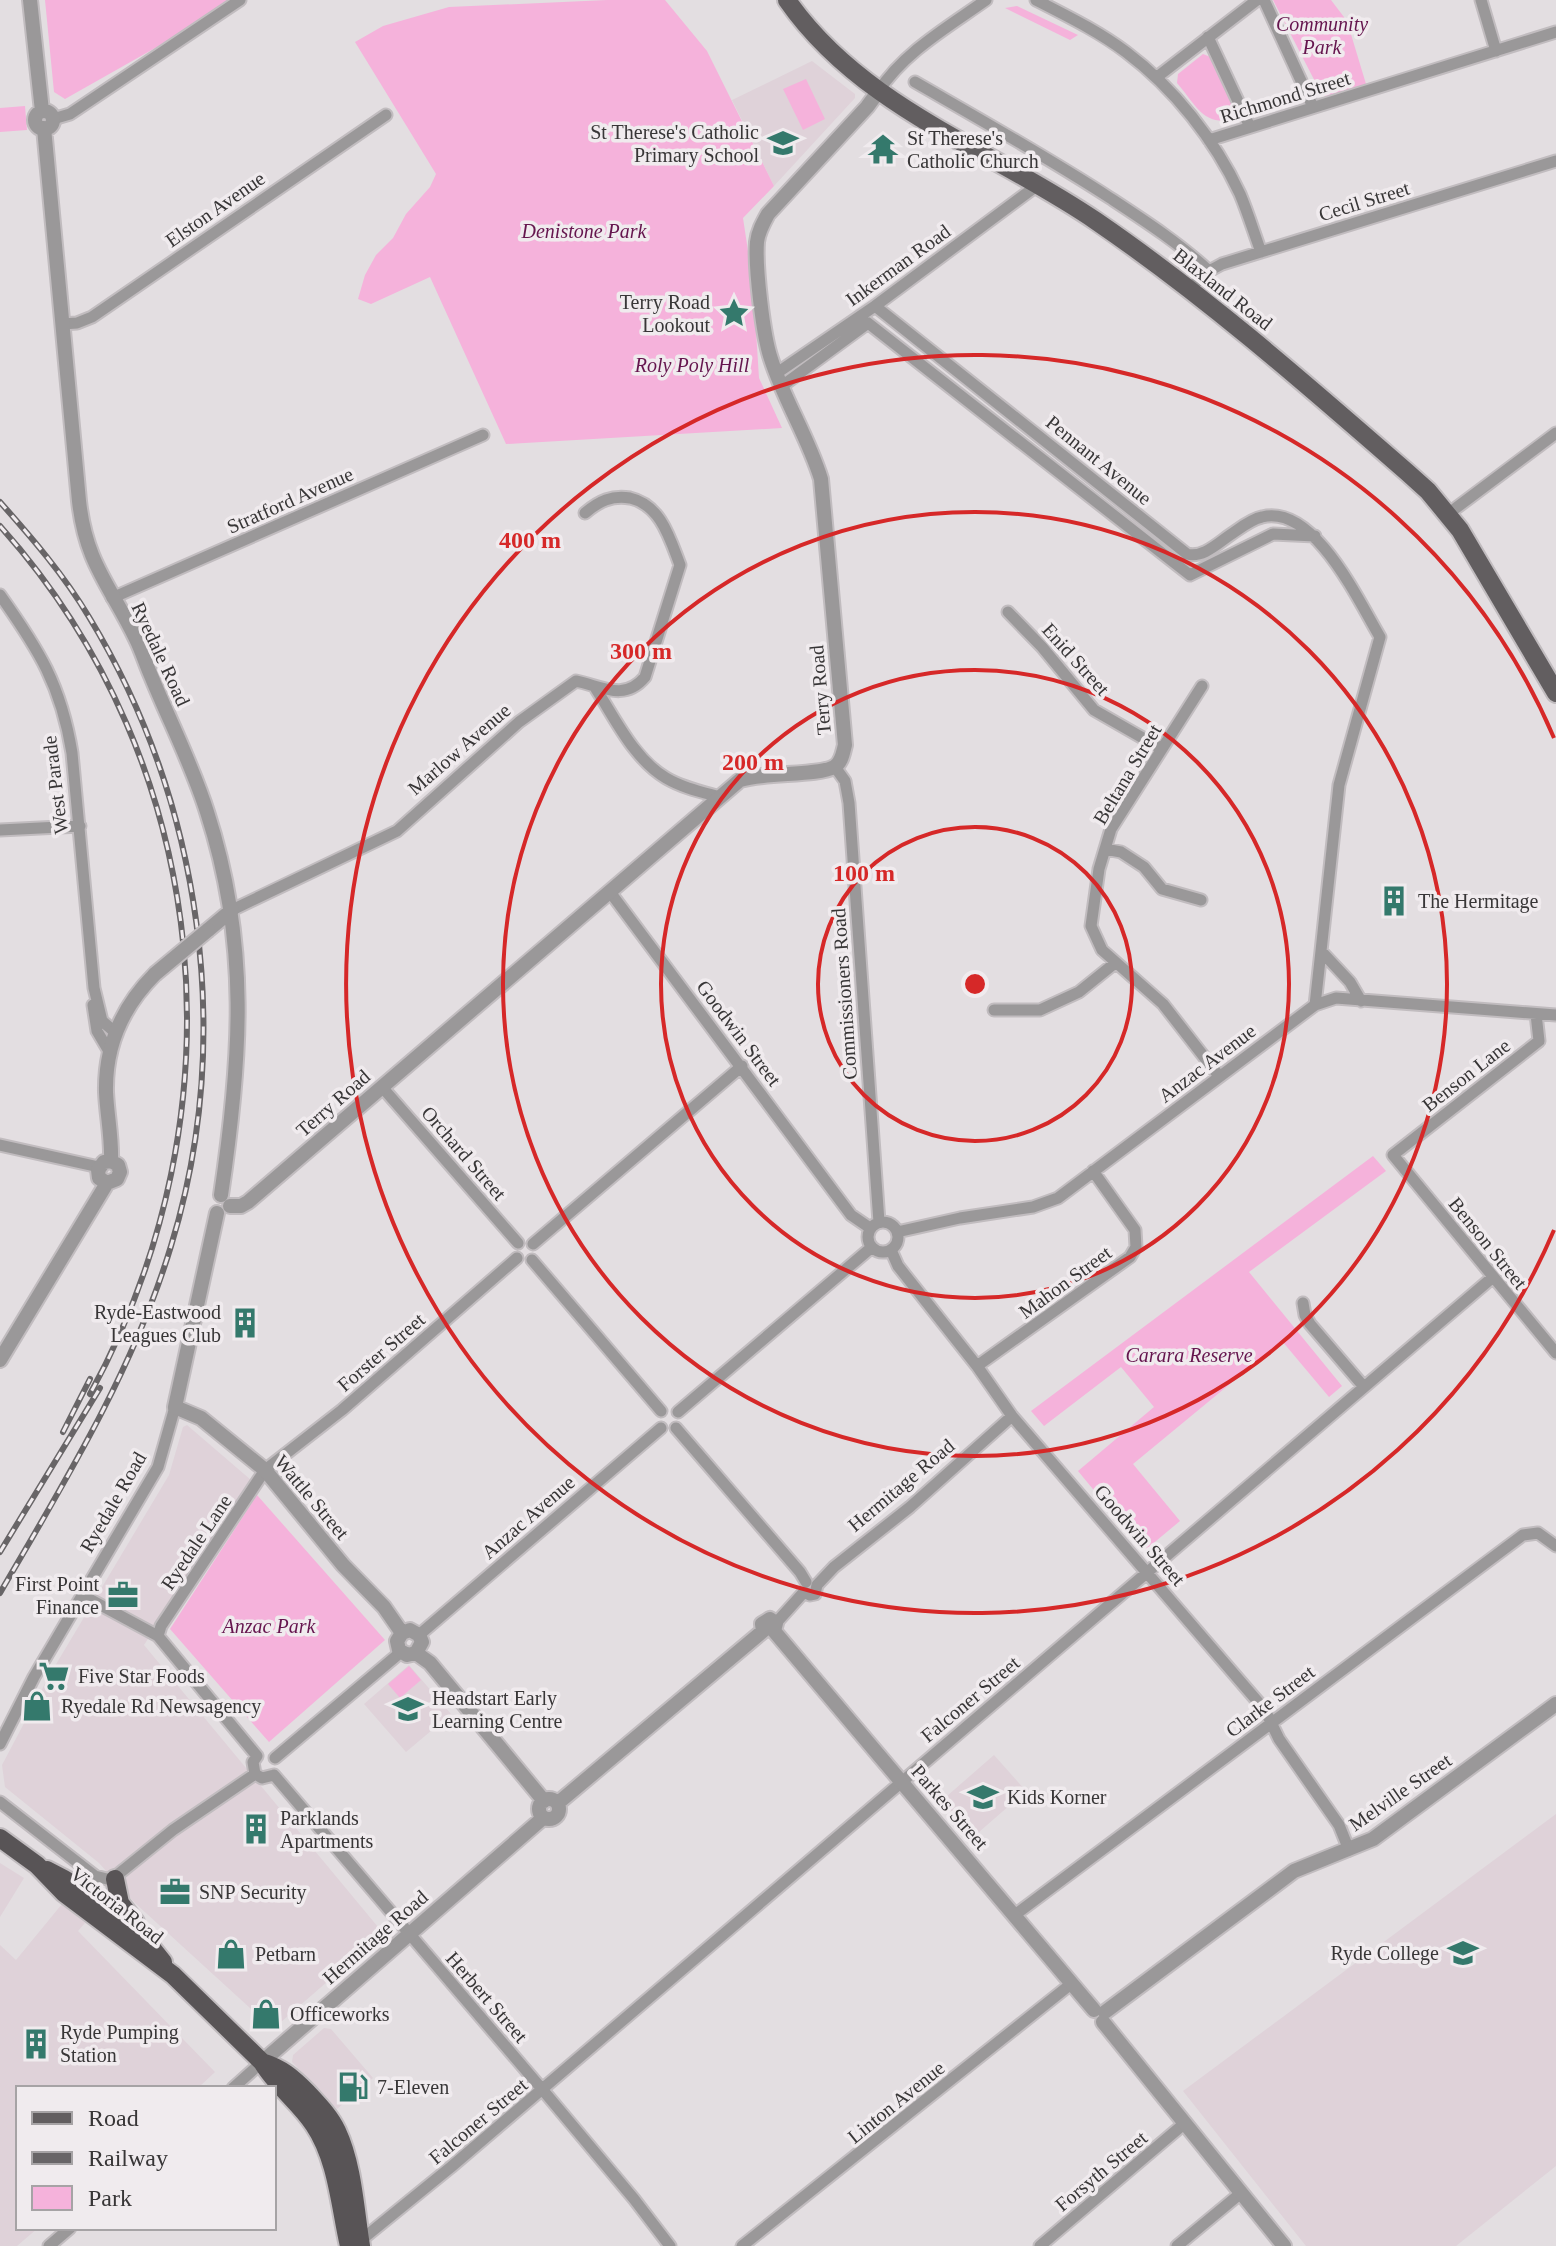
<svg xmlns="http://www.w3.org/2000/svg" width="1556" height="2246" font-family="'Times New Roman',serif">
	<rect width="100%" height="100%" fill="#e3dee1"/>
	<path fill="#dfd2d9" d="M812 61 855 94V98L774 186 732 100Z
		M187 1425 251 1480 144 1645 383 1933 273 2029 135 1903 99 1863 5 1787 2 1765 49 1676 169 1475 183 1427Z
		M409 1665 451 1714 406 1752 364 1704Z
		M994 1755 1026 1791 971 1839 939 1803Z
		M1556 1814V2166L1456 2246H1306L1183 2091Z
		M0 1863 24 1878 0 1917Z
		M62 1904 85 1923 78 1931 215 2072 198 2088H18V2228H38L17 2246H0V1945L16 1960Z
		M324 2028 331 2029 373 2078 337 2109 292 2062 293 2055Z"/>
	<path fill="#f5b2db" d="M45 0H240L65 99 54 92Z
		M607 0H665L707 51 774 186 743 218 753 284 759 378 782 428 506 444 430 277 371 304 358 299 365 275 376 255 393 238 406 214 430 187 436 174 355 42 383 26 449 7Z
		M1273 0H1331L1347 21 1366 84 1328 97 1322 95Z
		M1017 6 1078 35 1070 40 1005 8Z
		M1203 54 1213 58 1240 110 1236 119C1203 127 1197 106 1177 83L1178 74Z
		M806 79 825 119 803 130 783 89Z
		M25 106 27 130 0 132V108Z
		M1373 1156 1386 1171 1249 1272 1342 1386 1329 1397 1282 1341 1133 1464 1180 1521 1144 1551 1078 1471 1154 1407 1121 1367 1044 1426 1031 1411Z
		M257 1495 385 1640 269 1742 170 1629Z
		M409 1666 421 1680 400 1698 388 1684Z"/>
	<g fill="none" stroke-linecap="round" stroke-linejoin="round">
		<g stroke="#c1bcbf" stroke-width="15">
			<path id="minor" d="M1036 0C1067 16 1098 31 1126 52 1174 88 1215 140 1240 194 1248 213 1254 233 1261 252
				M1264 0 1313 107
				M1481 0 1496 51
				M1208 37 1250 127
				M1157 77 1257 0
				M915 82C981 120 1047 157 1110 198 1145 221 1179 243 1209 271
				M878 92C904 52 948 27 986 0
				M53 119 70 114 240 0
				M1209 140 1556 32
				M1190 288 1209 271 1222 264 1556 161
				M875 306 1187 554C1203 558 1217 544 1230 535 1239 529 1251 519 1262 517 1314 504 1358 600 1380 637L1339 785 1321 951 1350 982 1361 1001
				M62 324 77 323 92 317 386 115
				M777 373 875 306 1039 184
				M782 386 868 323 1190 575 1273 534 1315 536
				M1448 514 1556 433
				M0 595C39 650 61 685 72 753L94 988 102 1021 116 1033
				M112 598 483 435
				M1008 612 1042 647 1094 710 1162 749
				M1202 686 1111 829 1099 869 1091 926 1102 950 1163 1004 1219 1076
				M596 689C616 720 634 759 666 778 683 788 702 792 720 797
				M835 767 845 781 849 803 879 1222
				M0 830 80 826
				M1105 849 1121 852 1144 867 1162 889 1201 900
				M610 892 851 1215 870 1228
				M232 910 397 831 519 722 576 681C601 686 624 702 645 677L680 565C670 539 661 505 630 498 612 495 599 501 585 513
				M93 1005 97 1031 110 1053
				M1315 1005 1321 951
				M994 1010H1040L1079 992 1115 963
				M1536 1014 1539 1041 1393 1155 1556 1353
				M382 1087 518 1243
				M0 1145 99 1167
				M868 1237a15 15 0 1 1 30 0a15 15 0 1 1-30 0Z
				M897 1232 960 1218 1033 1207 1058 1198 1315 1005 1336 998 1556 1015
				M533 1244 742 1066
				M891 1250 898 1266 977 1366 1012 1416 1265 1710 1279 1739 1339 1825 1349 1850
				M532 1260 661 1411
				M1303 1303 1305 1315 1310 1324 1364 1387
				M977 1366 1130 1257 1136 1247 1135 1230 1093 1171
				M678 1412 872 1247
				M676 1428 800 1572 806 1582
				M804 1592 810 1595 815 1594 817 1585 834 1567 910 1507 1012 1416
				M82 1595 158 1636 257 1756
				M776 1623 804 1592
				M419 1635 661 1428
				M158 1636 161 1626 265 1470 342 1410 517 1258
				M0 1744 34 1677 158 1467 175 1407
				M257 1756 253 1762 255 1774 262 1778 274 1775
				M275 1758 401 1652
				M274 1775 547 2095 634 2199 670 2246
				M0 1802 95 1876 111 1880 173 1830 255 1774
				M1016 1914 1523 1535 1538 1533 1556 1546
				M233 2088 262 2062
				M360 2241 451 2167 1493 1277
				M49 2246 70 2228
				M742 2246 1071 1984
				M1040 2246 1185 2123
				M1177 2246 1241 2193"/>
		</g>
		<g stroke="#c1bcbf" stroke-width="18">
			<path id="tertiary" d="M30 0 42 111
				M35 120a9 9 0 1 1 18 0a9 9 0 1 1-18 0Z
				M44 128 79 501C86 564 110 585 136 639 142 651 146 665 152 678 170 722 193 767 207 812 250 944 241 1061 221 1195
				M208 930 232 910
				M111 1161C112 1138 107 1115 106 1092 105 1046 123 1006 155 974
				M107 1183 99 1178 98 1170 104 1162 111 1161
				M107 1183 117 1179 120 1172 118 1165 111 1161
				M230 1206H241L248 1202 740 780C765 772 818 776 834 767 842 763 843 752 845 745L821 479C808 437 784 400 771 359 763 336 755 267 757 242 758 232 763 223 768 214L867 107 878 92
				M217 1213 175 1407 201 1418 265 1470 343 1565 384 1607 402 1633
				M0 1360 107 1183
				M763 1631 762 1624 770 1619 776 1623 774 1631
				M774 1631 1094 2010
				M402 1633 410 1630 419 1635 422 1642 416 1653
				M402 1633 397 1641 399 1650 407 1655 416 1653
				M416 1653 430 1663 544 1801
				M539 1809a10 10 0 1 1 20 0a10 10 0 1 1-20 0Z
				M558 1803 763 1631
				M1105 2012 1294 1871 1373 1839 1556 1704
				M1103 2022 1284 2246
				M262 2062 543 1818"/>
		</g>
		<g stroke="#c1bcbf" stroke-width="22">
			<path id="primary" d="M787 0C862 108 991 149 1096 221 1207 297 1307 385 1408 473L1428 491 1460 530 1556 693"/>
		</g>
		<g stroke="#c1bcbf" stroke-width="22">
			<path id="trunk" d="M0 1838 37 1865 64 1893 173 1975 262 2062C276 2086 299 2102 314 2125 337 2159 340 2207 349 2246
				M47 1870C88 1890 136 1925 163 1962
				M115 1879 120 1903 135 1922
				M262 2062C282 2068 293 2078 307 2092 318 2104 330 2116 337 2131 353 2165 355 2209 361 2246"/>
		</g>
		<use href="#minor" stroke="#9a9899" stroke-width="11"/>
		<use href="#tertiary" stroke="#9a9899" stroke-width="14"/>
		<use href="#primary" stroke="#625e60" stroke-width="18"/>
		<use href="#trunk" stroke="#585456" stroke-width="18"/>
		<g stroke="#686567" stroke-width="6">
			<path id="rail" d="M0 502C32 538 64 575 89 617 202 803 235 1037 171 1246 134 1369 64 1483 0 1593
				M0 526C215 766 244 1114 90 1394
				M63 1432 90 1379
				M0 1552 100 1388"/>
		</g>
		<use href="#rail" stroke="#f0ebee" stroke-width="3" stroke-dasharray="9" stroke-linecap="butt"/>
		<g stroke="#c1bcbf" stroke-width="18" stroke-linecap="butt">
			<path id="tertiary-bridge" d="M155 974 208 930"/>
		</g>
		<use href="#tertiary-bridge" stroke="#9a9899" stroke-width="14"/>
	</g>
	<g fill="none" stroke="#d62828" stroke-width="4">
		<circle cx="975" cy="984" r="157"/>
		<circle cx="975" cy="984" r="314"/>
		<circle cx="975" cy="984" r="472"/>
		<path d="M1554 1230A629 629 0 1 1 1554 738"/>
	</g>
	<defs>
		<g id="school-bare" transform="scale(2.4)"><path d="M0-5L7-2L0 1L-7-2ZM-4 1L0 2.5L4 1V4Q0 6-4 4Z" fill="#34796c" stroke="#f0ebee" stroke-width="2.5" paint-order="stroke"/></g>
		<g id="temple-bare" transform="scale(2.4)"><path d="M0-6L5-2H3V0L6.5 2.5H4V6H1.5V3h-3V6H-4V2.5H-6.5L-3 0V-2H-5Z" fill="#34796c" stroke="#f0ebee" stroke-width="2.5" paint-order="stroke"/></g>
		<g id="sight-bare" transform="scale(2.4)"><path d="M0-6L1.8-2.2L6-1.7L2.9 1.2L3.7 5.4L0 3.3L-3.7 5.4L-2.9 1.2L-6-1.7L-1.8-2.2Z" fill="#34796c" stroke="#f0ebee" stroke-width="2.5" paint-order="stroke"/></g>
		<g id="building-bare" transform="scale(2.4)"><path d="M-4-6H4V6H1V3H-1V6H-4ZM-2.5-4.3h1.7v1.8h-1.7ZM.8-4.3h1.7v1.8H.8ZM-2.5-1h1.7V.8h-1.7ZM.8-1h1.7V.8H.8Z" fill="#34796c" stroke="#f0ebee" stroke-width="2.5" paint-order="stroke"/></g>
		<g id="office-bare" transform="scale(2.4)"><path d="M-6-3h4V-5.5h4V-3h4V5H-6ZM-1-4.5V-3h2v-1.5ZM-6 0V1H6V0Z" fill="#34796c" stroke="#f0ebee" stroke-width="2.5" paint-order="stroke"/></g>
		<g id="supermarket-bare" transform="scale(2.4)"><path d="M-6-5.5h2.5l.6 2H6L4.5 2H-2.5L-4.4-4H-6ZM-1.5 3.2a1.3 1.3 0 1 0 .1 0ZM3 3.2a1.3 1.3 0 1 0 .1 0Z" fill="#34796c" stroke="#f0ebee" stroke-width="2.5" paint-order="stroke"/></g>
		<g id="shop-bare" transform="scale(2.4)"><path d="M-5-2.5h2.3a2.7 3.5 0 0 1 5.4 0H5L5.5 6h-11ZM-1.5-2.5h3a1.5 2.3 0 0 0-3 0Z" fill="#34796c" stroke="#f0ebee" stroke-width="2.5" paint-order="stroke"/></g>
		<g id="university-bare" transform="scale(2.4)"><path d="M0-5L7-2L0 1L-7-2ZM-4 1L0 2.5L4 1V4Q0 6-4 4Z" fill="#34796c" stroke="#f0ebee" stroke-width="2.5" paint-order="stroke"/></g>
		<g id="fuel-bare" transform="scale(2.4)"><path d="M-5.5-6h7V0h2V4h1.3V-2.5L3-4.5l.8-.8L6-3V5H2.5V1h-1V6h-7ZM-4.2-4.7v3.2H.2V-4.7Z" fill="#34796c" stroke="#f0ebee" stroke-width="2.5" paint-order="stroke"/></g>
	</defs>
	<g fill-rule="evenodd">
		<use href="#school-bare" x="783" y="143"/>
		<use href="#temple-bare" x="883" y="149"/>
		<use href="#sight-bare" x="734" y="313"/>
		<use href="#building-bare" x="1394" y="901"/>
		<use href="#building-bare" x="245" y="1323"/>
		<use href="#office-bare" x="123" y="1595"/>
		<use href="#supermarket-bare" x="54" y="1676"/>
		<use href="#shop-bare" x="37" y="1706"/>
		<use href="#school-bare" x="408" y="1709"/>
		<use href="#school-bare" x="983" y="1797"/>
		<use href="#building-bare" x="256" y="1829"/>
		<use href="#office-bare" x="175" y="1892"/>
		<use href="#university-bare" x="1463" y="1953"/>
		<use href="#shop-bare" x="231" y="1954"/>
		<use href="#shop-bare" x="266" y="2014"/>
		<use href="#building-bare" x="36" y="2044"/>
		<use href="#fuel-bare" x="353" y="2087"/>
	</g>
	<g text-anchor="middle" stroke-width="7" stroke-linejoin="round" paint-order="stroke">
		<g font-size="20" font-style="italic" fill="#65154e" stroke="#f0ebee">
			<text x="1322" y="31">Community<tspan x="1322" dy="23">Park</tspan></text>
			<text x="584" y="238">Denistone Park</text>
			<text x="692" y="372">Roly Poly Hill</text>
			<text x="1189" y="1362">Carara Reserve</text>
			<text x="269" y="1633">Anzac Park</text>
		</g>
		<g font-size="20" fill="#383637" stroke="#f0ebee">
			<text transform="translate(1285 97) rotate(-17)" y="7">Richmond Street</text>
			<text transform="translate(1364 201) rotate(-17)" y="7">Cecil Street</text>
			<text transform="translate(215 209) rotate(-35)" y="7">Elston Avenue</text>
			<text transform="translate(898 265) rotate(-36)" y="7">Inkerman Road</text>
			<text transform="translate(1223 289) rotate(38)" y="7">Blaxland Road</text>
			<text transform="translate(1099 460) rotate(39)" y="7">Pennant Avenue</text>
			<text transform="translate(290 500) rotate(-24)" y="7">Stratford Avenue</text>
			<text transform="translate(161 654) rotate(65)" y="7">Ryedale Road</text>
			<text transform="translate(1076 659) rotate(48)" y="7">Enid Street</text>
			<text transform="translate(820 690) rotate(-95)" y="7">Terry Road</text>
			<text transform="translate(459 749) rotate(-41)" y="7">Marlow Avenue</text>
			<text transform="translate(1127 774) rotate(-59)" y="7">Beltana Street</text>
			<text transform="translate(55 785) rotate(-97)" y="7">West Parade</text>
			<text transform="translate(844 994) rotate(-94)" y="7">Commissioners Road</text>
			<text transform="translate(739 1033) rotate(53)" y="7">Goodwin Street</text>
			<text transform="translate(1207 1063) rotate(-37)" y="7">Anzac Avenue</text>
			<text transform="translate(1466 1075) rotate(-38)" y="7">Benson Lane</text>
			<text transform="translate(333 1103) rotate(-41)" y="7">Terry Road</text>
			<text transform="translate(464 1153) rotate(49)" y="7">Orchard Street</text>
			<text transform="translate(1488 1243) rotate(51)" y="7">Benson Street</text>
			<text transform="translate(1065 1282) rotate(-36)" y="7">Mahon Street</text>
			<text transform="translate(381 1352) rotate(-41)" y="7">Forster Street</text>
			<text transform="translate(901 1485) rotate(-40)" y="7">Hermitage Road</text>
			<text transform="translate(312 1497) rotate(50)" y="7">Wattle Street</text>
			<text transform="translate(113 1502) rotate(-60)" y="7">Ryedale Road</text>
			<text transform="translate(528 1517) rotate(-41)" y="7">Anzac Avenue</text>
			<text transform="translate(1140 1535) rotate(49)" y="7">Goodwin Street</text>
			<text transform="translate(196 1542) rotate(-56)" y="7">Ryedale Lane</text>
			<text transform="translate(970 1699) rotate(-40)" y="7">Falconer Street</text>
			<text transform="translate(1270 1701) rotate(-37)" y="7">Clarke Street</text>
			<text transform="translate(1400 1792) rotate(-35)" y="7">Melville Street</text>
			<text transform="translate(950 1807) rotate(49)" y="7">Parkes Street</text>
			<text transform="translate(117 1905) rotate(38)" y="7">Victoria Road</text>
			<text transform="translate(375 1937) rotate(-41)" y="7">Hermitage Road</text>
			<text transform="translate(487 1997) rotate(49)" y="7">Herbert Street</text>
			<text transform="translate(896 2102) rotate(-39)" y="7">Linton Avenue</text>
			<text transform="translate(478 2121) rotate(-40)" y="7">Falconer Street</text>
			<text transform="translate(1101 2171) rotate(-40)" y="7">Forsyth Street</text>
		</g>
		<g font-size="20" fill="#383637" stroke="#f0ebee" text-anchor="start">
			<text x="759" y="139" text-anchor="end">St Therese's Catholic<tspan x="759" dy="23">Primary School</tspan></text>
			<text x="907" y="145">St Therese's<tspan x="907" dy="23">Catholic Church</tspan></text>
			<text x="710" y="309" text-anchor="end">Terry Road<tspan x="710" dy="23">Lookout</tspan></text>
			<text x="1418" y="908">The Hermitage</text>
			<text x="221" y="1319" text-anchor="end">Ryde-Eastwood<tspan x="221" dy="23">Leagues Club</tspan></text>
			<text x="99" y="1591" text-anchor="end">First Point<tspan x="99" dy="23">Finance</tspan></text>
			<text x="78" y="1683">Five Star Foods</text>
			<text x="432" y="1705">Headstart Early<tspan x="432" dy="23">Learning Centre</tspan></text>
			<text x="61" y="1713">Ryedale Rd Newsagency</text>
			<text x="1007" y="1804">Kids Korner</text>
			<text x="280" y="1825">Parklands<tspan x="280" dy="23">Apartments</tspan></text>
			<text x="199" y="1899">SNP Security</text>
			<text x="1439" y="1960" text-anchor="end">Ryde College</text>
			<text x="255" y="1961">Petbarn</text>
			<text x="290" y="2021">Officeworks</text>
			<text x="60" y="2039">Ryde Pumping<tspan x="60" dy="23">Station</tspan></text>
			<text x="377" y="2094">7-Eleven</text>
		</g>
	</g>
	<circle cx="975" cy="984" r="12" fill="#d62828" stroke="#f0ebee" stroke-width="4"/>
	<g font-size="24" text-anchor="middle" font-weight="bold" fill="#d62828" stroke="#f0ebee" stroke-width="7" stroke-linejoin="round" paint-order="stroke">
		<text x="530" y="548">400 m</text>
		<text x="641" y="659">300 m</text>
		<text x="753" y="770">200 m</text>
		<text x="864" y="881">100 m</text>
	</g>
	<rect x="16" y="2086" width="260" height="144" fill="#f0ebee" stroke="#a6a3a5" stroke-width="2"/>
	<rect x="32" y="2112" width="40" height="12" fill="#625e60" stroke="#a6a3a5" stroke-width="2"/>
	<text x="88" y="2126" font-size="24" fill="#383637">Road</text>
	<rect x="32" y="2152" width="40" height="12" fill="#686567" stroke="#a6a3a5" stroke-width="2"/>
	<text x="88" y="2166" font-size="24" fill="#383637">Railway</text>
	<rect x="32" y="2186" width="40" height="24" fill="#f5b2db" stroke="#a6a3a5" stroke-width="2"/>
	<text x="88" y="2206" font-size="24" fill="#383637">Park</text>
</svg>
